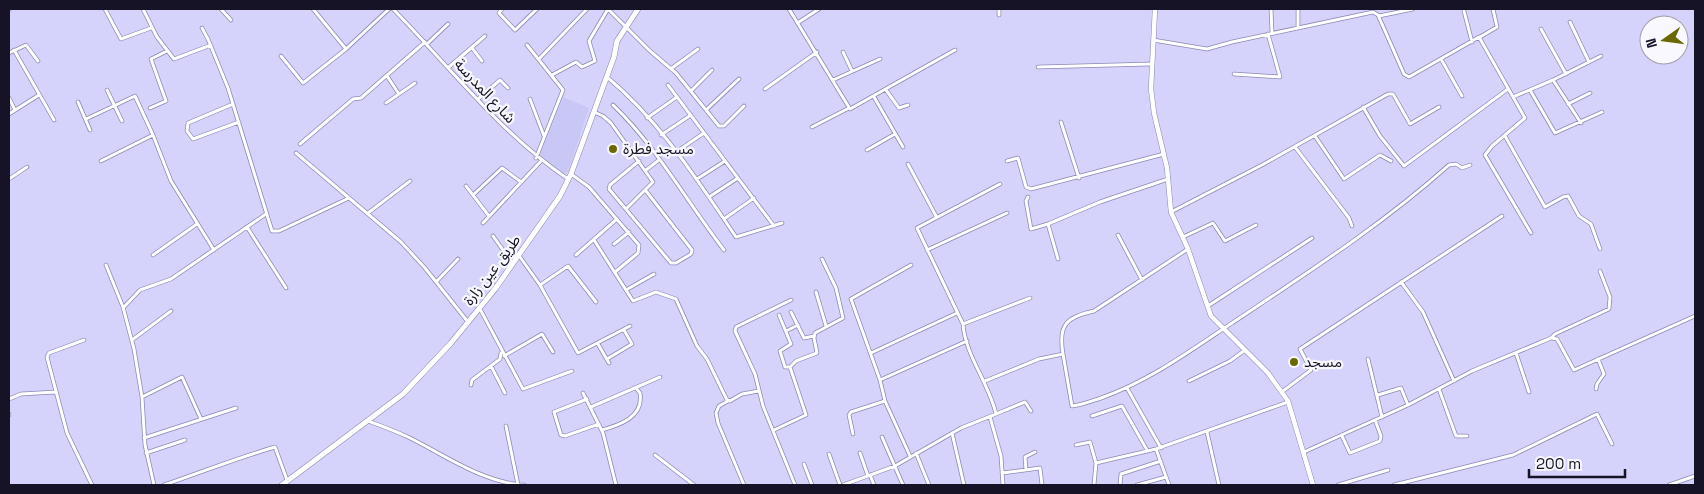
<svg xmlns="http://www.w3.org/2000/svg" width="1704" height="494" font-family="'Space Grotesk','Noto Sans Arabic',sans-serif">
	<rect width="100%" height="100%" fill="#d5d3fc"/>
	<path fill="#c9c7f6" d="M563 97 589 108 568 172 562 174 540 155Z"/>
	<g fill="none" stroke-linecap="round" stroke-linejoin="round">
		<g stroke="#8b88b7" stroke-width="4.5">
			<path id="street" d="M105 9 121 39 151 28
				M143 9 157 37 174 59 211 45
				M221 9 231 20
				M313 9 346 49
				M393 9C450 67 500 133 568 179
				M502 9 499 13 515 30 537 9
				M608 9 650 51 676 73 719 126H724L744 106
				M789 9 850 109 955 50
				M1271 9 1272 33
				M1298 9V28
				M9 10 10 9
				M1464 11 1472 42
				M999 15V9
				M1379 16 1413 9
				M799 22 819 9
				M1570 22 1589 62
				M202 28 208 39 228 88 272 231H279L349 198
				M1541 29 1566 74
				M1480 37 1497 27 1493 9
				M1153 40 1207 49 1232 42 1373 12 1378 15 1404 74 1409 77 1479 37 1525 118 1492 146 1485 155 1531 233
				M427 44 448 24
				M527 45 563 90 536 158
				M472 48 482 61
				M14 50 54 120
				M843 52 852 71
				M9 53 26 45 38 61
				M281 56 303 83 346 49 389 9
				M539 59 587 9
				M1441 59 1462 96
				M449 67 485 36
				M1038 67 1151 64
				M672 68 698 49
				M1234 74 1280 77 1268 34
				M552 75 576 62 582 67 595 61 589 41 608 9
				M387 76 399 94
				M607 77C660 121 698 181 736 237L782 223
				M833 80 880 59
				M1553 80 1581 123
				M668 85 774 226
				M765 89 817 52
				M107 90 122 121
				M886 90 899 108 908 105
				M1530 90 1555 133 1602 112
				M691 91 712 70
				M874 97 903 147
				M1513 97 1553 80 1601 56
				M9 98 15 110
				M478 99 500 80 508 88
				M530 99 544 136
				M78 102 90 130
				M386 103 415 83
				M233 104 188 123 187 131 193 139 239 122
				M1568 104 1590 93
				M613 105C657 147 687 202 724 250
				M1363 107 1380 136 1404 166 1508 89
				M150 108 166 101 151 59 167 51
				M706 110 739 79
				M594 112 603 116 611 123 653 182 626 209
				M9 114 39 95
				M647 118 677 97
				M86 119 135 96 153 135 171 181 214 250
				M1061 122 1079 178
				M812 127 849 108
				M661 135 691 115
				M1315 136 1344 179 1380 155 1391 161
				M1505 136 1545 207 1563 197 1568 196 1579 216 1591 224 1600 249
				M300 144 353 99 361 98 425 42
				M1295 147 1349 218 1352 226
				M867 150 895 134
				M676 152 704 133
				M296 153 401 242 425 268 468 322
				M101 161 153 135
				M639 161 610 185 609 189 671 263H676L691 254 692 250 646 191
				M1007 161 1018 158 1026 187 1031 189 1164 154
				M908 164 936 216
				M646 170 659 160
				M571 174 589 187 639 245 638 253 615 272
				M9 179 27 167
				M697 179 725 161
				M466 186 489 216
				M473 195 502 168 521 182
				M709 197 738 178
				M1028 197 1026 201 1031 229 1048 224
				M1171 212 1262 165 1388 94H1393L1410 124 1439 107
				M368 213 410 181
				M724 219 754 198
				M483 223 541 161
				M247 227 286 288
				M1118 235 1142 280
				M493 236 513 264
				M1183 237 1213 223 1225 241 1256 225
				M594 240 633 301 656 292 676 299 697 346 707 359 727 400 730 401 742 394 759 391
				M614 244 629 232
				M927 250 1007 213
				M153 255 197 224
				M576 255 617 219
				M520 257 540 285 578 353 630 326
				M1058 259 1048 224 1100 202 1168 179
				M106 265 123 307 134 349 142 397 145 445 154 485
				M436 282 458 259
				M1401 282 1423 312 1454 381
				M540 285 568 266 596 302
				M626 290 654 274
				M816 292 826 326
				M791 300 736 327 735 331 755 374 763 406 795 485
				M1208 306 1312 238
				M124 307 140 290 171 279 266 214
				M480 309 523 389 572 371
				M791 312 804 338 814 336
				M779 315 791 344 780 351 785 367H790
				M963 324 1030 298
				M786 331 798 325
				M1552 338 1557 339 1574 370 1695 316
				M84 340 49 353 47 357 67 433 92 485
				M132 340 171 311
				M598 344 609 363
				M871 353 957 313
				M1516 353 1529 392
				M1063 354C1058 325 1066 317 1094 311L1188 249
				M504 356 542 334 553 352
				M607 359 632 344 624 330
				M1368 359 1382 417
				M491 366 505 393
				M880 380 967 341
				M985 381 1039 359 1063 354 1072 406C1082 405 1092 401 1101 398 1149 381 1190 351 1232 323 1307 273 1382 225 1449 165L1456 164 1462 168 1470 165
				M1189 381 1230 361 1245 350
				M471 385 472 380 500 359 501 353
				M1127 388 1161 448
				M1439 389 1456 436H1467
				M1596 389 1597 384 1604 374 1598 359
				M1283 391 1311 370 1300 349 1502 216
				M583 393 603 433 616 485
				M1378 395 1401 388 1408 405
				M142 397 182 377 201 419
				M9 399 21 394 56 392
				M587 399 554 412 561 435 565 436 599 424
				M728 401 719 406 716 413 718 423 744 485
				M591 407 660 377
				M9 414V415
				M996 414 1025 402 1031 411
				M1092 416 1122 406 1147 450
				M990 417 1001 456 1003 485
				M368 421C382 426 395 431 408 437 443 454 483 483 524 485
				M506 426 518 485
				M602 430C620 425 644 417 640 393L636 388
				M774 430 806 415 790 367 796 361 817 353 814 338 815 333 843 318 836 288 822 259
				M1207 432 1219 485
				M952 433 964 485
				M853 434 849 415 851 412 885 401
				M1342 436 1350 453 1380 441 1381 436 1375 420
				M882 437 903 485
				M144 438 236 408
				M1076 445 1090 442 1096 463
				M1304 452 1408 405 1472 371 1551 338 1555 334 1609 309 1610 297 1600 271
				M146 453 185 440
				M860 453 868 476
				M916 453 929 485
				M829 454 840 485
				M655 455 694 485
				M910 456 885 401 880 380 851 299 911 265
				M804 464 812 485
				M1026 470 1025 457 1035 452
				M1002 473 1040 468 1042 485
				M870 475 874 485
				M164 485C202 472 237 458 275 447L287 480
				M843 485 895 466 961 428 996 414C989 383 965 355 963 324L917 228 1000 184
				M1094 485 1096 463 1156 449
				M1120 485 1121 474 1161 461
				M1137 485 1166 477
				M1169 485 1156 449 1288 402
				M1338 485 1388 470
				M1394 485 1513 455 1597 414 1612 444
				M1669 485 1695 476"/>
		</g>
		<g stroke="#8b88b7" stroke-width="5.5">
			<path id="secondary" d="M1155 9 1151 89 1154 113 1167 168 1171 212 1188 249 1211 316 1268 373 1288 401 1313 485"/>
		</g>
		<g stroke="#8b88b7" stroke-width="6">
			<path id="primary" d="M282 485 403 394 451 343 495 289 560 196 571 174 614 57 617 41 638 9"/>
		</g>
		<use href="#street" stroke="#fff" stroke-width="3"/>
		<use href="#secondary" stroke="#fff" stroke-width="4.5"/>
		<use href="#primary" stroke="#fff" stroke-width="5"/>
	</g>
	<g fill="#6b6800" stroke="#f9f8fe" stroke-width="2">
		<circle cx="613" cy="149" r="5"/>
		<circle cx="1294" cy="362" r="5"/>
	</g>
	<g text-anchor="middle" stroke-width="4.5" stroke-linejoin="round" paint-order="stroke">
		<g font-size="15" fill="#151325" stroke="#f9f8fe">
			<text transform="translate(485 91) rotate(47)" y="5">شارع المدرسة</text>
			<text transform="translate(492 270) rotate(-53)" y="5">طريق عين زارة</text>
		</g>
		<g font-size="15" fill="#151325" stroke="#f9f8fe" text-anchor="start">
			<text x="623" y="154">مسجد فطرة</text>
			<text x="1304" y="367">مسجد</text>
		</g>
	</g>
	<rect width="1704" height="494" fill="none" stroke="#151325" stroke-width="20"/>
	<g transform="translate(1664 40) rotate(256)"><circle r="24" fill="#f9f8fe" stroke="#9e9ca7"/>
	<path d="M0-4L9 19L0 12L-9 19Z" fill="#6b6800"/>
	<text y="-8" font-size="14" font-weight="bold" text-anchor="middle" fill="#151325">N</text>
	</g>
	<path d="M1529 469v8h96v-8" fill="none" stroke="#151325" stroke-width="2.5"/>
	<text x="1536" y="469" font-size="15" fill="#151325" stroke="#f9f8fe" stroke-width="4" paint-order="stroke">200 m</text>
</svg>
